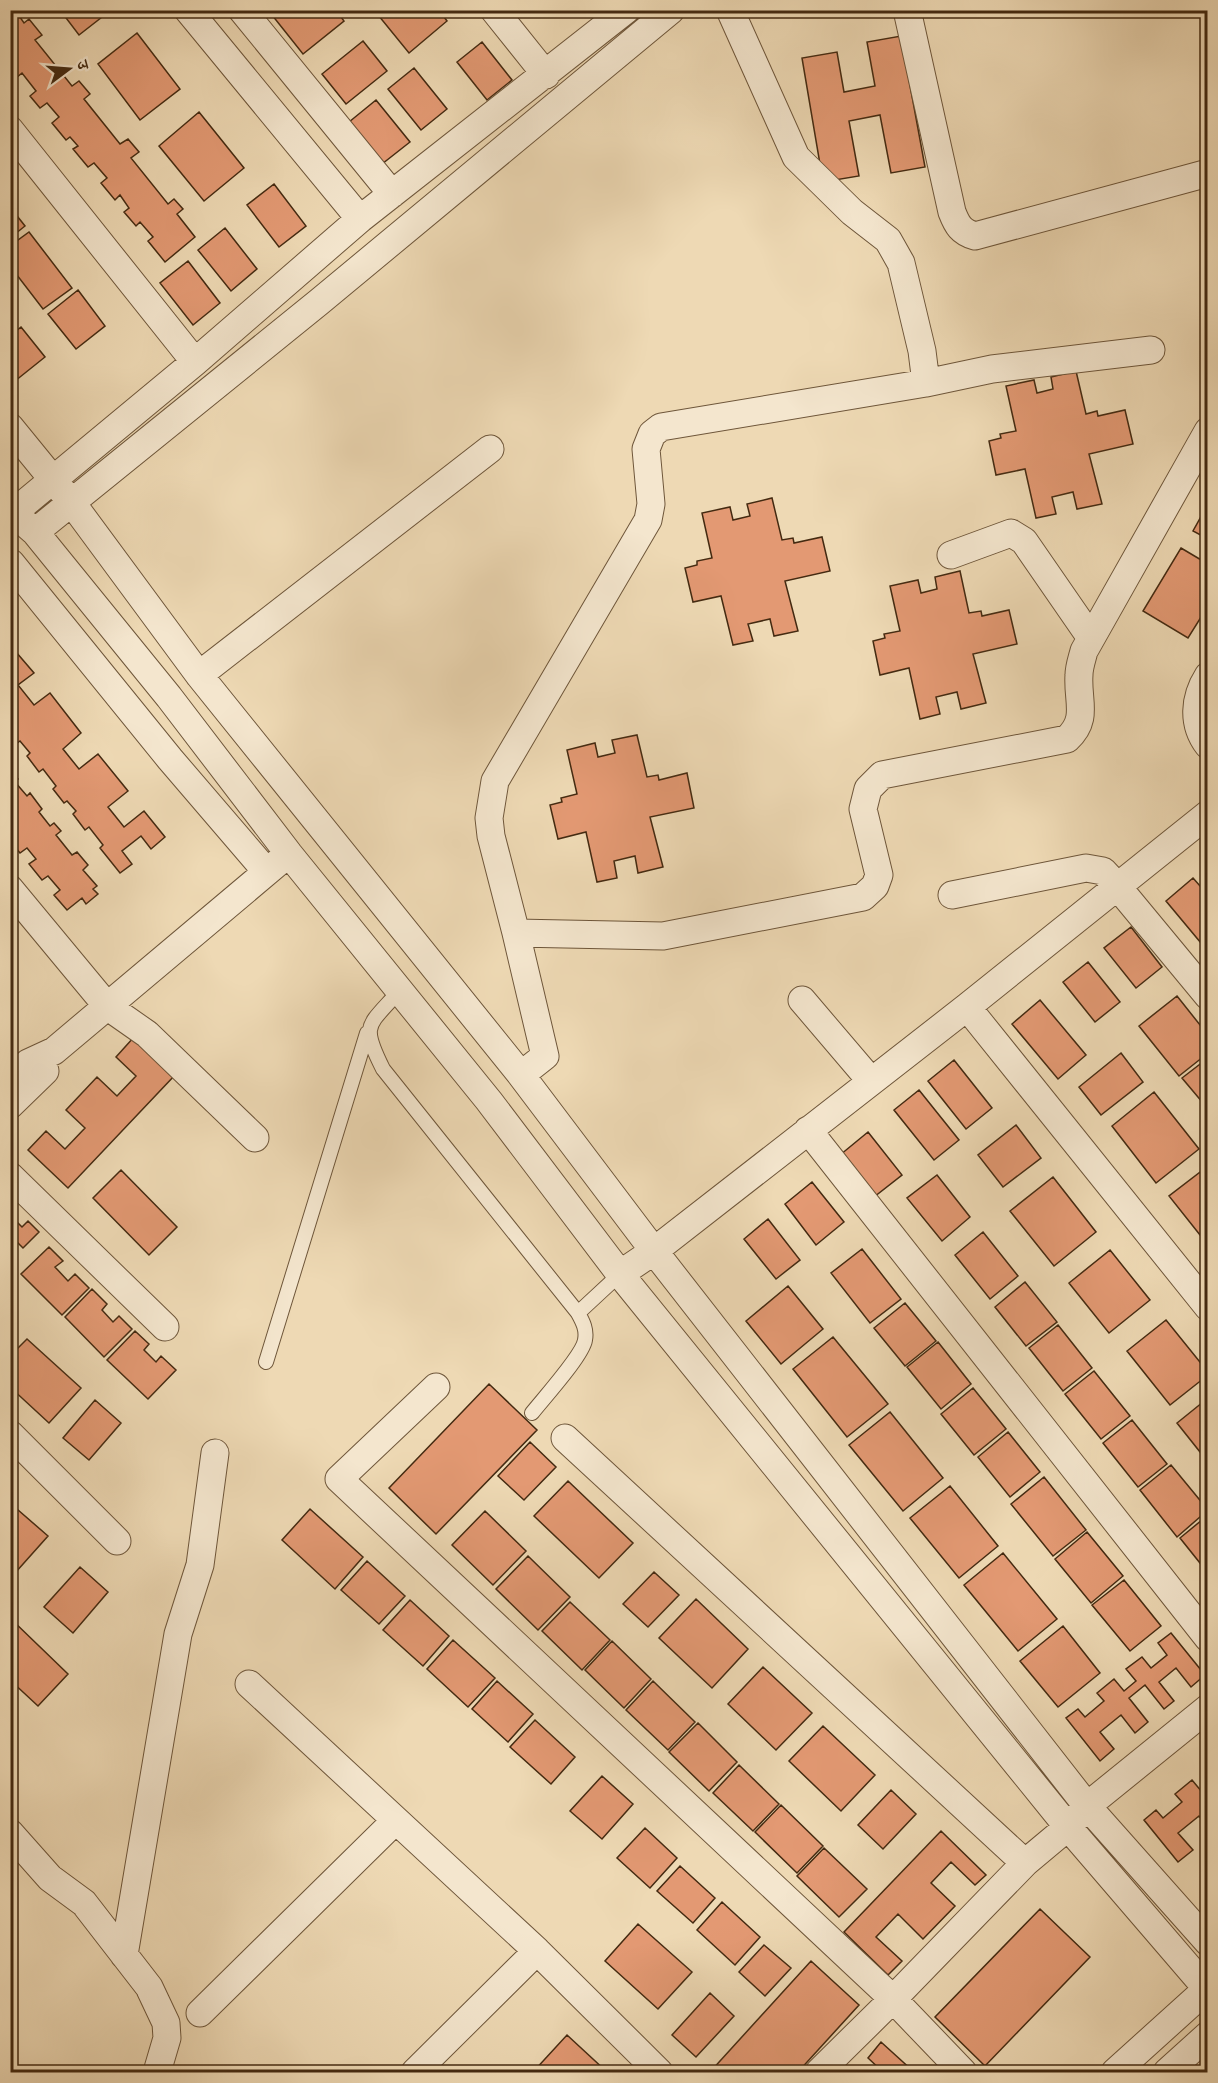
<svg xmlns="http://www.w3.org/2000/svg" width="1218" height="2083" font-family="'Libre Bodoni','Noto Serif Devanagari',serif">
	<rect width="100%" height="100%" fill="#eed9b4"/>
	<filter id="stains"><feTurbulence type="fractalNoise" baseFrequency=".00333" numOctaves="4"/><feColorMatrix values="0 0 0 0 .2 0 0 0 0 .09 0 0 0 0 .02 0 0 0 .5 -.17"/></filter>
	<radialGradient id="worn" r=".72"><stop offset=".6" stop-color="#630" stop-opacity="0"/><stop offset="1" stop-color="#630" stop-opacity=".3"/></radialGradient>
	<path fill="#e39973" stroke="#442a11" stroke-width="1.5" d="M10 10H15L24 23 29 19 42 35 35 40 72 86 79 81 90 94 84 99 120 144 128 139 139 152 131 158 168 204 174 199 183 209 177 214 195 237 165 262 148 241 153 237 140 222 136 226 124 212 129 208 120 195 115 200 101 183 107 178 94 163 88 167 73 149 78 146 70 137 66 140 52 123 59 117 47 103 40 108 30 96 36 91 22 73 16 78 10 72Z
		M60 10H111L79 35Z
		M268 10H336L344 21 303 54Z
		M374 10H439L447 21 409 53Z
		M137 33 180 89 140 120 98 64Z
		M901 36 925 167 891 173 880 115 849 121 859 176 823 182 802 58 837 52 844 92 875 86 867 42Z
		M363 41 387 71 346 104 322 74Z
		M482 42 512 80 487 100 457 62Z
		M414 68 447 109 421 130 388 89Z
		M376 100 410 142 382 164 349 122Z
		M199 112 244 168 204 201 159 146Z
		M274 184 306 226 279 247 247 205Z
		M10 207 25 226 10 238Z
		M225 228 257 269 231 291 198 250Z
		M29 232 72 288 43 309 10 266V246Z
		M188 261 220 303 193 325 160 283Z
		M78 290 105 326 76 349 48 314Z
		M21 327 45 357 10 385V336Z
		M1076 371 1086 414 1097 411 1098 416 1125 410 1133 444 1089 454 1102 504 1077 509 1073 492 1052 497 1056 514 1036 518 1025 469 996 475 989 441 1001 438 1000 434 1016 431 1006 386 1034 380 1037 393 1053 389 1051 377Z
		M772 498 782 540 793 538 794 543 822 537 830 571 785 581 798 631 774 636 770 619 748 624 753 641 733 645 721 596 693 602 685 568 697 565V561L712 558 702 513 730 507 733 520 750 516 747 504Z
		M1208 504V539L1193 531Z
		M1181 548 1208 564V606L1188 638 1143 611Z
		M960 571 969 613 981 611 982 616 1009 610 1017 644 973 654 986 703 961 709 957 692 936 697 940 714 920 719 909 668 880 675 873 641 885 638 884 634 900 631 890 586 918 580 921 593 937 589 935 577Z
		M10 645 34 673 18 685 34 705 50 693 81 733 63 749 79 769 98 754 128 791 108 807 124 827 144 811 165 837 151 849 141 836 122 851 132 864 120 873 100 848 103 845 89 827 85 830 73 814 76 811 67 801 64 803 53 789 56 786 43 769 39 772 27 756 30 753 20 741 16 744 10 736Z
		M637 735 647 777 658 775 659 780 687 773 694 808 650 817 663 867 638 873 635 856 614 861 617 878 597 882 586 832 558 839 550 805 562 802 561 798 577 794 567 750 595 743 598 757 615 753 612 740Z
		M10 770 18 779 15 782 27 796 30 793 42 809 39 812 50 826 54 823 61 831 56 835 72 855 77 852 88 865 83 870 97 886 93 889 98 894 86 904 82 898 67 910 54 895 60 890 48 876 42 880 29 864 36 859 27 848 20 853 10 841 12 832 10 830Z
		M1193 878 1208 895V948L1206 949 1166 901Z
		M1131 927 1162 967 1136 988 1104 948Z
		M1088 962 1120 1002 1095 1022 1063 982Z
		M1177 996 1208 1035V1053L1179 1076 1139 1026Z
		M1040 1000 1086 1055 1058 1079 1012 1024Z
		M134 1037 175 1075 68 1188 28 1150 46 1131 65 1149 85 1128 66 1110 97 1077 117 1096 136 1076 116 1057Z
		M1121 1053 1143 1082 1101 1115 1079 1087Z
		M1208 1058V1109L1182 1078Z
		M954 1060 992 1108 966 1129 928 1081Z
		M919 1090 959 1140 934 1160 894 1110Z
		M1154 1092 1199 1149 1156 1183 1112 1126Z
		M1016 1125 1041 1158 1003 1187 978 1155Z
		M868 1132 902 1175 874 1197 840 1155Z
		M1208 1166V1245L1169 1196Z
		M121 1170 177 1227 149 1255 93 1198Z
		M937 1175 970 1217 942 1241 907 1198Z
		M1053 1177 1096 1232 1054 1266 1010 1211Z
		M812 1182 844 1222 816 1245 785 1204Z
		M10 1215 22 1227 28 1221 39 1232 23 1248 15 1240 10 1245Z
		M768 1219 800 1260 776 1279 744 1239Z
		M983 1232 1018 1276 990 1299 955 1255Z
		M49 1247 63 1261 55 1267 68 1281 75 1274 89 1288 62 1315 21 1274Z
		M862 1249 901 1299 870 1323 831 1273Z
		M1110 1250 1150 1300 1109 1333 1069 1283Z
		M1025 1282 1057 1322 1026 1346 995 1307Z
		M788 1286 823 1329 781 1364 746 1321Z
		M92 1289 107 1304 102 1310 113 1322 119 1316 132 1329 104 1357 65 1317Z
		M905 1303 936 1341 905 1366 874 1328Z
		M1166 1320 1208 1372V1375L1170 1405 1127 1351Z
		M1058 1325 1092 1368 1063 1391 1029 1348Z
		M135 1331 149 1344 144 1350 156 1362 161 1356 176 1370 148 1399 107 1360Z
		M833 1337 888 1404 847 1437 793 1369Z
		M27 1339 81 1388 49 1423 10 1387V1356Z
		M938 1342 971 1384 941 1409 907 1367Z
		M1094 1371 1130 1416 1101 1439 1065 1394Z
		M489 1384 537 1430 436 1534 389 1488Z
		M973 1388 1006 1429 974 1455 941 1414Z
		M1208 1398V1462L1177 1423Z
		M95 1400 121 1423 89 1460 63 1438Z
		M890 1412 943 1478 903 1511 849 1445Z
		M1132 1420 1167 1464 1138 1487 1103 1443Z
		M1008 1432 1040 1472 1010 1497 978 1457Z
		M530 1442 556 1467 524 1500 498 1476Z
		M1171 1465 1208 1510 1177 1537 1140 1490Z
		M1044 1477 1086 1530 1053 1556 1011 1504Z
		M568 1481 633 1543 599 1578 534 1516Z
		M950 1486 998 1546 959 1578 910 1518Z
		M10 1503 48 1536 15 1573 10 1570Z
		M310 1509 363 1557 335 1589 282 1540Z
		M485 1511 526 1551 493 1585 452 1545Z
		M1208 1515V1573L1180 1538Z
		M1087 1532 1123 1576 1091 1603 1055 1559Z
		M1003 1553 1057 1619 1018 1651 964 1585Z
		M528 1556 570 1597 538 1630 496 1589Z
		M367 1561 405 1596 379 1624 341 1590Z
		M80 1567 108 1592 73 1633 44 1607Z
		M654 1572 679 1595 648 1627 623 1604Z
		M1124 1580 1161 1626 1130 1651 1092 1605Z
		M696 1599 748 1649 712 1688 659 1638Z
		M410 1600 449 1636 423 1666 383 1630Z
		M570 1602 610 1640 582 1670 542 1631Z
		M10 1618 68 1674 38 1706 10 1680Z
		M1063 1626 1100 1673 1058 1707 1020 1661Z
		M1171 1633 1205 1675 1191 1687 1176 1668 1159 1682 1174 1701 1164 1709 1145 1685 1129 1698 1148 1722 1135 1733 1121 1715 1100 1732 1114 1749 1100 1761 1066 1718 1078 1709 1085 1717 1104 1701 1097 1693 1114 1679 1124 1691 1136 1681 1126 1669 1142 1657 1151 1668 1167 1655 1158 1643Z
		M453 1640 495 1678 468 1707 427 1669Z
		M612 1641 651 1679 624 1708 585 1670Z
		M763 1667 812 1713 776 1750 728 1704Z
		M497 1681 533 1714 508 1742 472 1709Z
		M653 1681 695 1722 668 1750 626 1710Z
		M535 1720 575 1757 551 1784 510 1747Z
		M698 1723 737 1762 709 1791 669 1752Z
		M823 1726 875 1775 841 1811 789 1761Z
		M739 1765 779 1804 753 1831 713 1793Z
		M602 1776 633 1804 602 1839 570 1811Z
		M1192 1780 1202 1792 1208 1788V1827L1199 1816 1178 1833 1193 1850 1178 1862 1144 1820 1156 1810 1163 1818 1182 1802 1175 1794Z
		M891 1790 916 1814 883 1849 858 1825Z
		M781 1805 823 1846 797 1873 755 1832Z
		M645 1828 677 1858 650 1888 617 1858Z
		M941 1831 986 1875 975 1885 951 1862 931 1883 955 1906 923 1939 898 1914 876 1937 902 1961 888 1975 844 1932Z
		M824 1848 867 1889 839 1917 797 1876Z
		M680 1866 715 1898 693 1923 657 1891Z
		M722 1902 760 1937 735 1965 697 1930Z
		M1040 1909 1090 1957 985 2066 935 2017Z
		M638 1924 692 1972 658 2009 605 1961Z
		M764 1945 791 1968 765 1996 739 1972Z
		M811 1961 859 2005 798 2072H710Z
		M710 1993 734 2016 696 2057 672 2035Z
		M567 2035 607 2072H533Z
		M881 2042 914 2072H883L868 2058Z"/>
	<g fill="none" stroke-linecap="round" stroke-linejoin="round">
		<g stroke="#6e563a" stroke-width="16">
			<path id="service" d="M400 990C368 1027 360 1023 383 1069L578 1313C583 1322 587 1330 585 1340 583 1355 543 1399 532 1413
				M578 1313 620 1274
				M266 1362 367 1033"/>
		</g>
		<g stroke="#6e563a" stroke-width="29">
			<path id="minor" d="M188 10 360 219
				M242 10 392 194
				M494 10 546 75
				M730 10 796 157 852 212 888 240 901 263 922 351 926 383 661 427 652 434 646 449 651 504 648 520 495 781 489 818 491 836 516 933 663 936 863 897 875 886 879 875 863 809 868 789 882 775 1067 739C1089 719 1077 701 1079 675 1079 667 1082 659 1084 651L1208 431
				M907 10 952 212C957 225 961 232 975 236L1208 173
				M10 130 195 362
				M926 383 992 369 1151 350
				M10 427 72 503 199 675 521 1075 654 1251 1087 1806 1208 1942
				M10 510 35 532 169 697 289 854 489 1101 620 1274 1068 1827 1208 1990
				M13 513 195 362 360 219 626 10
				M35 532 319 302 671 10
				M951 555 1011 533 1024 541 1091 638
				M11 563 170 759 266 871
				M199 675 490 449
				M1208 676C1194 698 1192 724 1208 745
				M10 889 107 1006 147 1034 255 1138
				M952 895 1086 868 1103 871 1117 886 1208 996
				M516 933 545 1056 521 1075
				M802 1000 871 1081
				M967 1007 1208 1307
				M10 1080 28 1063 54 1051 281 860
				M10 1105 45 1071
				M808 1130 1208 1638
				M10 1176 165 1327
				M620 1274 654 1251 967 1007 1208 814
				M436 1387 339 1479 893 1999 963 2072
				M10 1434 117 1541
				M565 1438 1025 1863
				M249 1684 537 1951 659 2072
				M10 1833 50 1878 84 1903 149 1987 166 2023 167 2038 157 2072
				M124 1955 178 1634 200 1565 215 1453
				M200 2013 395 1821
				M415 2072 537 1951
				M819 2072 893 1999 1025 1863 1068 1827 1087 1806 1208 1708
				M1115 2072 1208 1988
				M1167 2072 1208 2035"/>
		</g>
		<use href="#service" stroke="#f4e6ce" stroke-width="14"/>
		<use href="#minor" stroke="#f4e6ce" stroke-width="27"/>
	</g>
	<rect width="1218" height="2083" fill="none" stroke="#eed9b4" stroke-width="36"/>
	<rect x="12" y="12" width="1194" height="2059" fill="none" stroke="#442a11" stroke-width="3"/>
	<rect x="18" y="18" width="1182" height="2047" fill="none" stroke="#442a11" stroke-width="1.5"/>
	<g transform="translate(69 69) rotate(74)" stroke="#f4e6ce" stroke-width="4.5" paint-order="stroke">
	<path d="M0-4.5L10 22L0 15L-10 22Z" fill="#442a11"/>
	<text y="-9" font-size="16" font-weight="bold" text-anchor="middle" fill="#442a11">उ</text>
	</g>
	<rect width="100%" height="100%" filter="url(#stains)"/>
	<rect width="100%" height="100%" fill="url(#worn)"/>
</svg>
